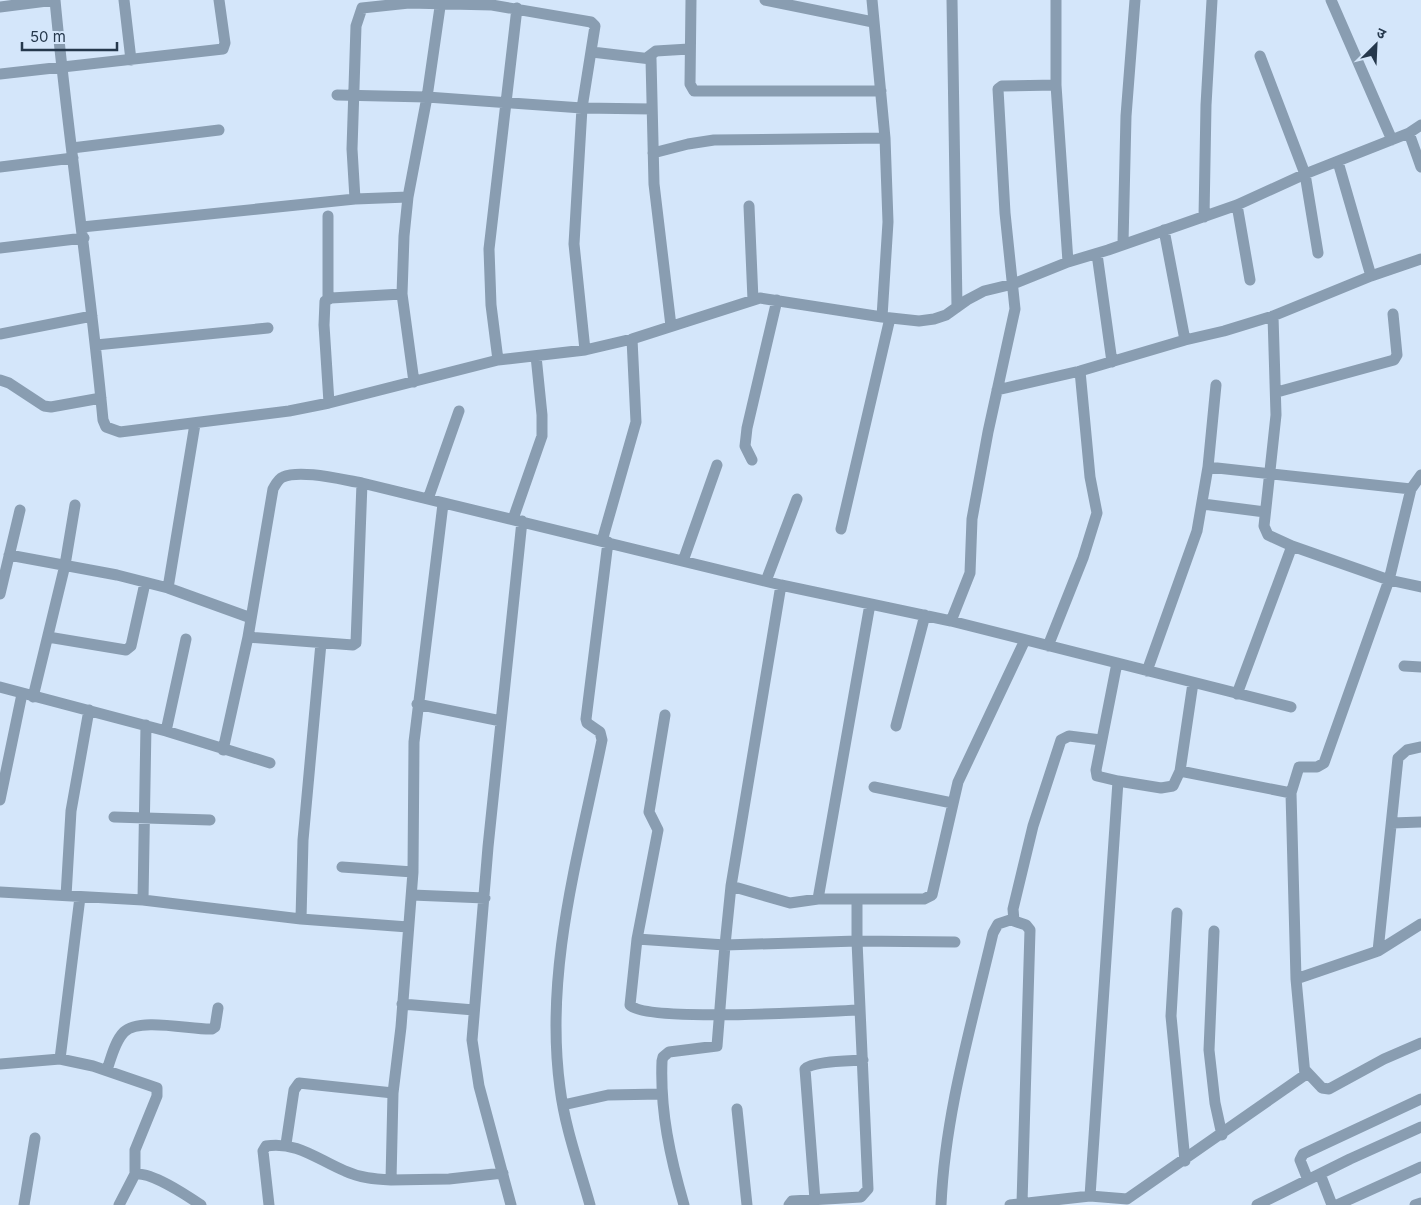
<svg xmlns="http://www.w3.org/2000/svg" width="1421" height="1205" font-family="Inter,'Noto Sans Devanagari',sans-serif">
	<rect width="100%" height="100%" fill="#d4e6fa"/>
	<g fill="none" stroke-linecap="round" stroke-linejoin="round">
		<path stroke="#899db1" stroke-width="11" d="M55 0C68 140 90 280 103 420L106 427 120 432 289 411 329 403 498 360 585 350 632 339 760 298 882 317 919 321 934 319 946 315 967 300 984 291 1013 284 1068 262 1108 250 1237 205 1305 174 1409 133 1421 125
			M124 0 131 60
			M691 0 690 84 694 91H881
			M765 0 873 22
			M872 0 885 138 888 222 882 317
			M952 0 957 307
			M1056 0V85L1068 262
			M1331 0 1392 140
			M0 7 55 0
			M592 52 651 59 654 184 671 326
			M1260 56 1305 174 1318 253
			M648 57 656 51 689 49
			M0 74 223 49 225 43 219 0
			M337 95 427 97 582 108 652 109
			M1409 133 1421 167
			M72 148 219 130
			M653 153 688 144 714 140 885 138
			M1338 162 1371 276
			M0 167 73 158
			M355 199 352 149 356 26 362 8 409 3 492 5 591 22 595 26 582 108 574 244 585 350
			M1237 205 1250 280
			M749 206 753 300
			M1204 217 1206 105 1212 0
			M82 227 355 199 408 197
			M1164 230 1185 340
			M1123 243 1126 116 1135 0
			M0 248 84 238
			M1097 254 1112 362
			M328 299V216
			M1273 316 1276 415 1264 526 1268 535 1292 546
			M0 334 92 316
			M96 345 268 328
			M498 360 491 305 489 249 517 8
			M0 380 9 383 44 406 51 407 101 398
			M414 382 402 294 404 236 408 197 427 97 441 0
			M997 390 1080 371 1185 340 1224 331 1273 316 1371 276 1421 259
			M1277 392 1394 360 1397 355 1393 314
			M329 403 324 325 325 301 331 298 402 294
			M752 460 745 446 747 428 777 300
			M1208 467 1216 385
			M428 499 459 411
			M443 504 414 742 413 872 401 1027 393 1093 391 1180 449 1179 503 1173
			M1203 504 1265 512
			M513 519 542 436V415L536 356
			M841 529 890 318
			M602 541 636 422 632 339
			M9 555 117 575 168 588 251 618
			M683 561 717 465
			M766 581 797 499
			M168 588 195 424
			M0 594 20 510
			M951 621 970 573 972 519 988 432 1015 309 1005 213 998 89 1002 86 1056 85
			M48 637 126 650 131 646 145 583
			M248 637 353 645 356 643 362 483
			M1048 646 1083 558 1097 513 1090 477 1080 371
			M1404 666 1421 667
			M1147 671 1197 531 1208 467 1411 489
			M0 687 166 731 270 763
			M1237 694 1292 546 1389 580 1421 587
			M33 697 65 565 75 505
			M417 704 501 721
			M665 715 649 812 658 830 637 939 630 1005C646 1023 828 1011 860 1010
			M146 725 143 900 301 919 408 927
			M896 726 925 615
			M166 731 186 639
			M223 750 248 637 273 489C276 484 278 479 283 477 301 469 343 480 362 483L781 585 951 621 1291 707
			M1180 771 1291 793
			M1118 781 1161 788 1173 786 1180 771 1193 683
			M874 787 952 803
			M0 800 22 694
			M114 817 210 820
			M1392 823 1421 822
			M342 867 413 872
			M0 892 143 900
			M412 895 485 898
			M66 896 71 811 89 710
			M818 899 870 604
			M857 899H924L932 895 958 782 1025 640
			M1177 913 1171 1016 1185 1161
			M301 919 303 840 321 643
			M1214 931 1209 1050 1215 1103 1222 1135
			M637 939 725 945 731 886 781 585
			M1378 951 1398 758 1407 750 1421 747
			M1296 979 1378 951 1421 924
			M402 1004 474 1010
			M60 1059 93 1066 157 1088V1096L135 1150V1174
			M0 1064 60 1059 80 897
			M107 1070C111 1058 115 1041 124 1032 139 1017 192 1030 212 1029L215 1027 218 1008
			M1306 1071 1322 1088 1329 1089 1384 1059 1421 1043
			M563 1105 608 1095 661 1094
			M737 1109 747 1205
			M286 1144 294 1090 299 1083 393 1093
			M1320 1174 1332 1205
			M1308 1180 1300 1160 1303 1154 1421 1099
			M1090 1196 1118 781 1097 776 1096 770 1117 663
			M815 1200 805 1069C812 1061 851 1061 863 1060
			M1022 1203 1030 930 1026 925 1014 921 1013 909 1033 826 1061 740 1069 736 1101 740
			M24 1205 35 1138
			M119 1205 135 1174C152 1172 186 1195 201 1205
			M269 1205 263 1151 266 1146C297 1141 318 1160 345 1171 360 1178 375 1179 391 1180
			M511 1205 479 1086 472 1040 488 847 522 521
			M590 1205C579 1166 565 1128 560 1088 544 970 579 854 602 740L600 732 587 723 586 719 608 542
			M684 1205C670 1157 660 1111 662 1061L663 1057 669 1052 717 1046 725 945 857 941V899H818L790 903 731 886
			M789 1205 792 1201 861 1197 868 1189 857 941 955 942
			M941 1205C945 1113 972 1023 993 933L998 924 1013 919
			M1010 1205 1090 1196 1127 1199 1305 1075 1296 979 1291 793 1299 767H1317L1324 763 1389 580 1411 489 1421 475
			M1257 1205 1350 1159 1421 1127
			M1337 1205 1421 1167
			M1415 1205 1421 1203"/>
	</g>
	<g transform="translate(1376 45) rotate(24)" stroke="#d4e6fa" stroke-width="4" paint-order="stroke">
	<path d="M0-4L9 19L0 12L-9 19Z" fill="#25384c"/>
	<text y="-8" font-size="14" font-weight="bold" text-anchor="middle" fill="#25384c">उ</text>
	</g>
	<path d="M22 42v8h95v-8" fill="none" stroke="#25384c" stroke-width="2.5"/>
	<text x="30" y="42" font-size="15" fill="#25384c" stroke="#d4e6fa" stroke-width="4" paint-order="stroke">50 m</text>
</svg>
